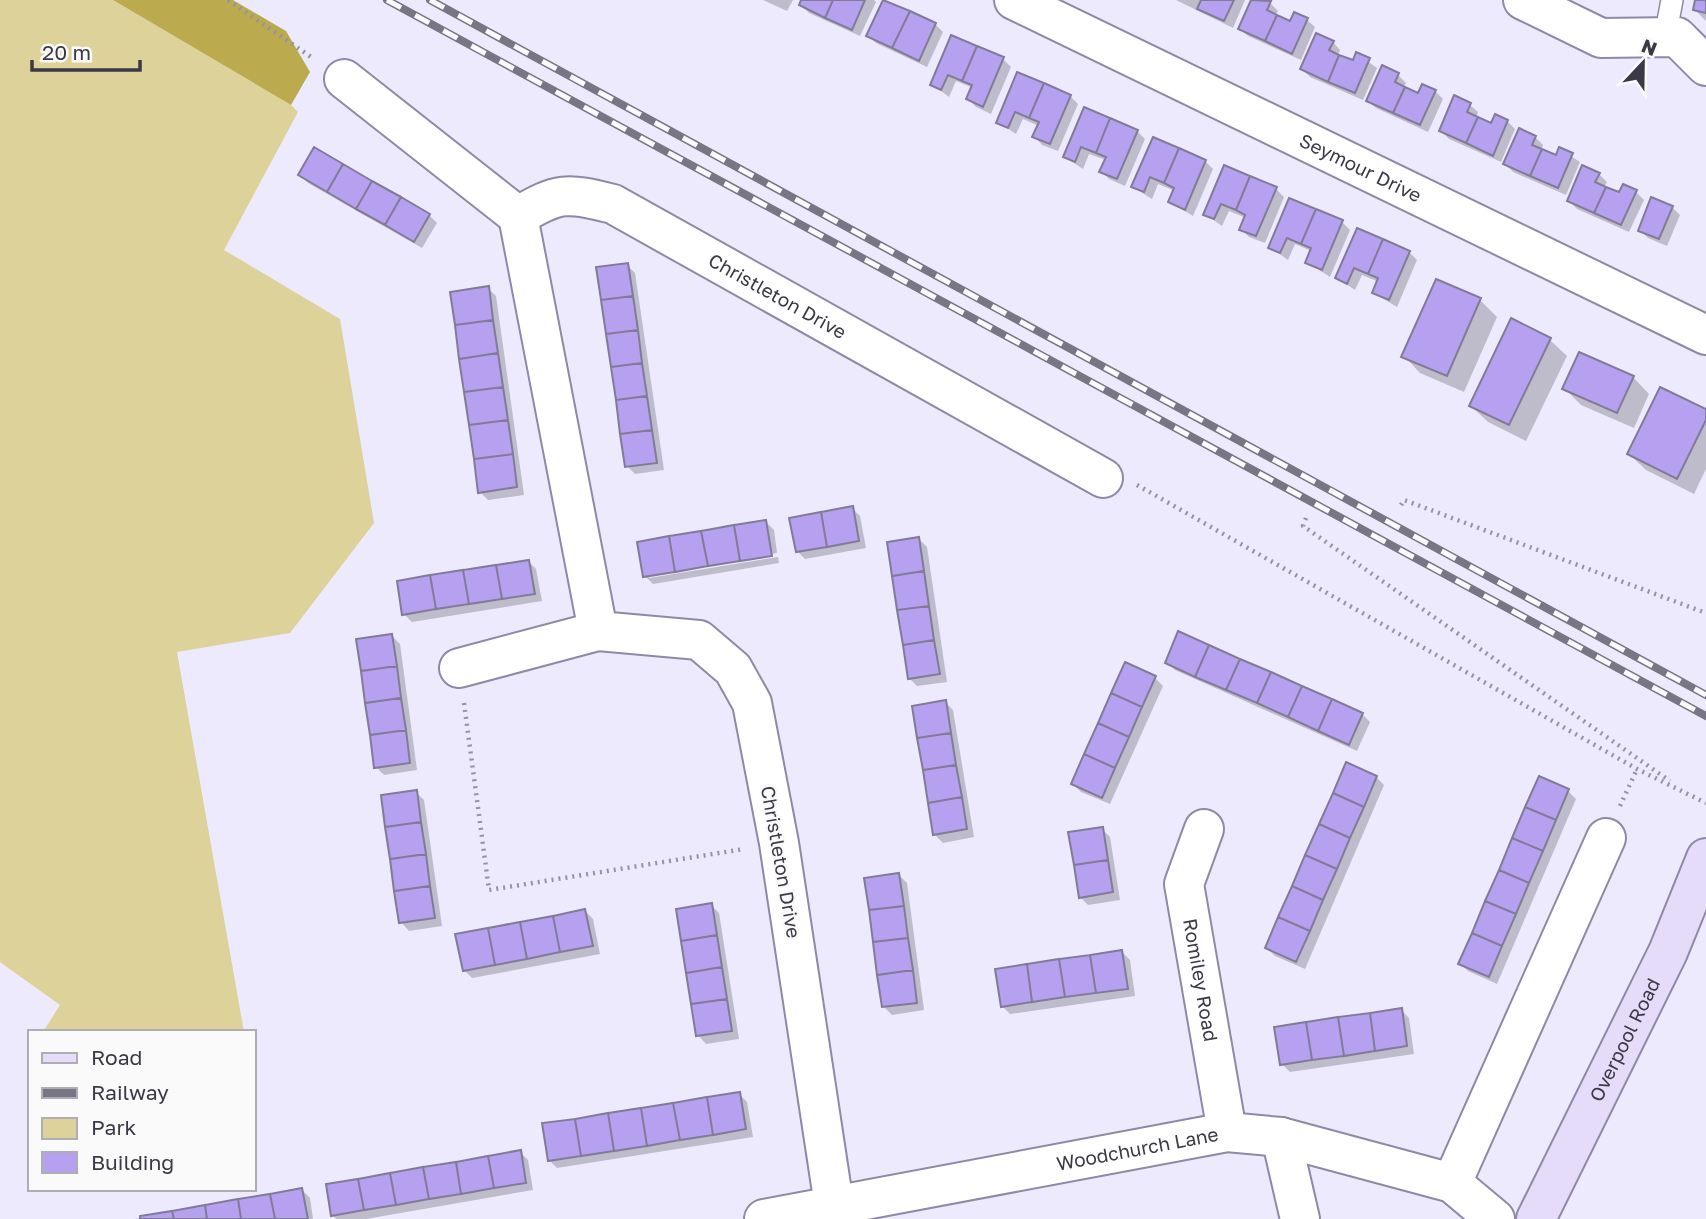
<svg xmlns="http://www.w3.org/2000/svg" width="1706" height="1219" font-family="'Golos Text',sans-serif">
	<rect width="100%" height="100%" fill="#eeeafe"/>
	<path fill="#ddd299" d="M0 0H113L291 105 298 112 224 250 340 319 374 523 290 633 177 652 244 1032H43L60 1005 0 962Z"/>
	<path fill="#bcaa4e" d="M113 0H233L286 31 310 72 291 105Z"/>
	<path fill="#0003" d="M763 0H793L787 11Z
		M803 0H874L876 2 860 36 809 13 801 5Z
		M1176 0H1245L1233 28Z
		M1253 0 1270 3 1278 11 1275 16 1291 23 1307 20 1315 27 1301 60 1248 36 1240 29Z
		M1696 0H1706V21L1695 10Z
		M935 24 943 32 927 67 876 43 868 35Z
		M952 37 1003 59 1011 67 991 114 976 107 968 99 973 88 956 81 949 97 932 84Z
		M1333 42 1340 50 1338 56 1354 63 1357 54 1377 68 1363 100 1310 77 1302 69Z
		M1018 74 1070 96 1078 104 1058 151 1042 145 1035 137 1039 126 1023 119 1016 134 998 122Z
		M1398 75 1406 83 1403 88 1419 95 1435 91 1443 99 1428 132 1376 108 1368 101Z
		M1455 98 1470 105 1478 112 1476 118 1492 125 1507 121 1515 129 1501 162 1449 139 1441 131Z
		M1085 109 1137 131 1145 139 1125 186 1109 179 1101 171 1106 160 1089 154 1083 169 1065 157Z
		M1520 131 1535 137 1543 145 1541 151 1556 158 1560 149 1580 162 1566 195 1513 172 1505 164Z
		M1154 139 1205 161 1213 169 1193 216 1170 202 1175 191 1158 184 1152 199 1133 187Z
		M1225 167 1276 189 1284 197 1265 243 1249 237 1241 229 1246 218 1229 211 1222 226 1205 214Z
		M1599 174 1607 182 1604 188 1620 194 1636 192 1644 200 1629 232 1577 209 1569 201Z
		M300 175 429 215 437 223 422 248 308 183Z
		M1290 200 1342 222 1350 230 1330 277 1307 262 1311 251 1295 244 1288 260 1270 247Z
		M1672 207 1680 215 1667 246 1648 238 1640 230Z
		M1358 230 1409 252 1417 260 1397 307 1374 293 1379 282 1362 275 1355 290 1337 278Z
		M627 265 635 273 664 470 635 474 627 466Z
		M488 288 496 296 524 495 488 500 480 492Z
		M1480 300 1497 317 1464 392 1420 373 1404 356Z
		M1512 321 1550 340 1567 356 1526 441 1488 422 1471 406Z
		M1633 377 1649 394 1634 428 1581 405 1564 388Z
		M1706 411V469L1694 494 1646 470 1629 454Z
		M852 508 860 516 866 548 805 559 797 551Z
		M766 522 774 530 777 553 649 574V578L778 557 779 563 653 584 645 576 639 543Z
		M919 539 927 547 947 682 917 686 909 678Z
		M528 561 536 569 542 601 412 622 404 614Z
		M392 636 400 644 417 770 384 775 376 767Z
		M1167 662 1362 714 1370 722 1357 751 1175 670Z
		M1155 678 1163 686 1110 804 1081 792 1073 784Z
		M945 702 953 710 974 837 943 843 935 835Z
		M1376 777 1384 785 1305 969 1275 956 1267 948Z
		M1540 778 1568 791 1576 799 1497 984 1468 971 1460 963Z
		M416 792 424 800 442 926 409 931 401 922Z
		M1102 829 1110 837 1120 900 1088 905 1080 897Z
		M899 875 907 883 924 1010 892 1015 884 1007Z
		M711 905 719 913 739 1039 706 1044 698 1035Z
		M585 911 593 919 600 954 472 978 464 970Z
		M1122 952 1130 960 1135 996 1010 1014 1002 1006Z
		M1401 1010 1409 1018 1414 1054 1290 1072 1282 1064Z
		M739 1094 747 1102 753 1137 557 1168 549 1160Z
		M520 1152 528 1160 533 1190 366 1219H336L333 1215Z
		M302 1190 310 1198 313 1219H135Z"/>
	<path fill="#b6a1f1" stroke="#817b98" stroke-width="2" d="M801 0H833L825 18 799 5Z
		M833 0H865L852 30 825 18Z
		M883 0 910 11 892 48 866 36Z
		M1201 0H1234L1224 21 1197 9Z
		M1251 0 1271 1 1267 10 1277 15 1265 41 1238 29Z
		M1695 0H1706V13L1693 10Z
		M910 11 936 23 919 61 892 48Z
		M1294 12 1308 18 1292 54 1265 41 1277 15 1290 21Z
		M1316 33 1334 41 1329 50 1339 55 1328 82 1300 69Z
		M951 35 977 46 962 81 948 75 941 90 930 85Z
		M977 46 1004 57 983 107 966 99 972 85 962 81Z
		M1356 52 1370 58 1355 93 1328 82 1339 55 1353 60Z
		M1382 65 1399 73 1395 82 1405 87 1393 113 1366 101Z
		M1017 72 1044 83 1029 118 1015 112 1008 128 996 123Z
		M1044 83 1071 95 1050 144 1032 137 1039 122 1029 118Z
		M1422 84 1436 90 1420 125 1393 113 1405 87 1418 93Z
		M1454 95 1471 103 1467 112 1478 117 1466 143 1439 131Z
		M1084 107 1110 118 1096 153 1081 147 1075 162 1063 157Z
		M1495 114 1508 120 1493 156 1466 143 1478 117 1491 123Z
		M1110 118 1138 130 1117 179 1099 172 1106 157 1096 153Z
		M1519 128 1536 136 1532 145 1542 149 1530 176 1503 164Z
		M1153 137 1179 148 1164 183 1150 177 1144 192 1131 187Z
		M314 147 343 164 327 192 298 175Z
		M1559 147 1573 153 1558 188 1530 176 1542 149 1556 155Z
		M1179 148 1206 160 1185 210 1168 202 1174 188 1164 183Z
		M343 164 372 181 356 209 327 192Z
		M1224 165 1250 176 1236 210 1221 204 1214 219 1203 215Z
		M1582 165 1600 173 1595 182 1606 187 1594 213 1567 201Z
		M1250 176 1277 187 1256 236 1239 230 1245 215 1236 210Z
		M372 181 401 197 385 225 356 209Z
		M1623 184 1637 190 1621 225 1594 213 1606 187 1619 192Z
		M401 197 430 214 414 242 385 225Z
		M1651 197 1673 206 1659 239 1638 231Z
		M1289 198 1316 209 1301 244 1287 238 1280 253 1268 248Z
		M1316 209 1343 220 1322 270 1305 263 1311 248 1301 244Z
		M1357 228 1383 239 1368 274 1354 268 1347 284 1335 278Z
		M1383 239 1410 251 1389 300 1372 293 1378 278 1368 274Z
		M628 263 633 296 601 300 596 267Z
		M1436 279 1481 298 1447 376 1401 357Z
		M489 286 493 320 455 325 450 292Z
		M633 296 638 330 606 334 601 300Z
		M1511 318 1551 338 1509 425 1469 406Z
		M493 320 498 353 459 359 455 325Z
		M638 330 642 363 611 367 606 334Z
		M1579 352 1634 376 1617 413 1562 389Z
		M498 353 503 387 464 392 459 359Z
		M642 363 647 396 616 400 611 367Z
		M503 387 508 420 469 425 464 392Z
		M1660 387 1706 409V420L1677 479 1627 454Z
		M647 396 652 430 620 434 616 400Z
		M508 420 513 454 474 459 469 425Z
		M652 430 657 463 625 467 620 434Z
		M513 454 517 487 478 493 474 459Z
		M853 506 859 541 827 547 821 512Z
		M821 512 827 547 796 552 789 518Z
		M766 520 772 556 740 561 734 525Z
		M734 525 740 561 708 566 701 531Z
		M701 531 708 566 675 572 669 536Z
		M669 536 675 572 643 577 637 542Z
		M919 537 924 571 892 576 887 542Z
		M529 560 535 594 502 599 496 565Z
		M496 565 502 599 469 604 463 570Z
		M463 570 469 604 436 609 430 575Z
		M924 571 929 606 897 610 892 576Z
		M430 575 436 609 402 615 397 581Z
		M929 606 934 640 903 645 897 610Z
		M1178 631 1209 645 1195 677 1165 663Z
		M392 634 397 666 361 671 356 639Z
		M934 640 940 674 908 679 903 645Z
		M1209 645 1240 659 1226 690 1195 677Z
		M1240 659 1271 672 1257 703 1226 690Z
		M1125 662 1156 676 1142 707 1111 693Z
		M397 666 401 698 365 703 361 671Z
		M1271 672 1302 686 1288 717 1257 703Z
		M1302 686 1332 699 1318 731 1288 717Z
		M1111 693 1142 707 1129 737 1098 723Z
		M401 698 406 730 370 735 365 703Z
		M1332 699 1363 713 1349 745 1318 731Z
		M946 700 951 733 917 738 912 706Z
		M1098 723 1129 737 1115 768 1084 754Z
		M406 730 410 763 374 768 370 735Z
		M951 733 956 765 923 770 917 738Z
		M1084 754 1115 768 1102 798 1071 784Z
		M1346 762 1377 776 1364 807 1333 793Z
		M956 765 962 797 928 803 923 770Z
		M1539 776 1569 789 1556 820 1525 807Z
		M417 790 421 822 385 827 381 795Z
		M1333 793 1364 807 1350 838 1319 824Z
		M962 797 967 829 933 835 928 803Z
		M1525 807 1556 820 1543 851 1512 838Z
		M421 822 426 854 390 859 385 827Z
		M1319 824 1350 838 1337 869 1305 855Z
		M1103 827 1108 860 1074 865 1068 832Z
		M1512 838 1543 851 1529 883 1499 870Z
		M426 854 430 886 394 891 390 859Z
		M1305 855 1337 869 1323 900 1292 886Z
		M1108 860 1113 892 1079 898 1074 865Z
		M1499 870 1529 883 1516 914 1485 901Z
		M899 873 904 906 869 910 864 878Z
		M430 886 435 918 399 923 394 891Z
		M1292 886 1323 900 1310 931 1278 917Z
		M1485 901 1516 914 1502 946 1472 933Z
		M712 903 717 935 681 941 676 909Z
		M904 906 908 938 873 942 869 910Z
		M585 909 593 946 560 952 553 916Z
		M553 916 560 952 527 959 520 922Z
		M1278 917 1310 931 1296 962 1265 948Z
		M520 922 527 959 495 965 488 928Z
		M488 928 495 965 463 971 455 934Z
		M1472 933 1502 946 1489 977 1458 964Z
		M717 935 722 967 686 973 681 941Z
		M908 938 913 970 877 975 873 942Z
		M1122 950 1128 989 1096 993 1090 955Z
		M1090 955 1096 993 1065 997 1059 959Z
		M1059 959 1065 997 1032 1002 1027 964Z
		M1027 964 1032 1002 1001 1007 995 969Z
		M722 967 727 999 691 1004 686 973Z
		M913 970 917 1003 882 1007 877 975Z
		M727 999 732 1031 696 1036 691 1004Z
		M1402 1008 1407 1046 1375 1051 1370 1013Z
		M1370 1013 1375 1051 1344 1056 1338 1017Z
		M1338 1017 1344 1056 1312 1060 1306 1022Z
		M1306 1022 1312 1060 1280 1065 1274 1027Z
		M740 1092 746 1129 713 1135 707 1097Z
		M707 1097 713 1135 680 1140 673 1103Z
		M673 1103 680 1140 647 1146 641 1108Z
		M641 1108 647 1146 614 1151 608 1113Z
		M608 1113 614 1151 581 1156 575 1119Z
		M575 1119 581 1156 548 1161 542 1123Z
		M521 1150 526 1183 494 1188 488 1156Z
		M488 1156 494 1188 461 1194 456 1162Z
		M456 1162 461 1194 429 1199 423 1167Z
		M423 1167 429 1199 396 1205 390 1173Z
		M390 1173 396 1205 364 1210 358 1179Z
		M358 1179 364 1210 331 1216 326 1184Z
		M302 1188 308 1219H275L270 1194Z
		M270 1194 275 1219H241L238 1199Z
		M238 1199 241 1219H207L205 1205Z
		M205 1205 207 1219H174L172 1211Z
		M172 1211 174 1219H140V1216Z"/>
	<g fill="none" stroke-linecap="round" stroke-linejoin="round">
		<g stroke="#8f88a6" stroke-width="24">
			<path id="service" d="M1665 37 1672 0"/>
		</g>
		<g stroke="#8f88a6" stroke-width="42">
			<g id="minor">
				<path id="s1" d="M1014 0 1706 335"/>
				<path d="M1523 0 1601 38 1677 37 1706 66"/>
				<path d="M344 79 518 216"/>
				<path d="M459 668 598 631"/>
				<path id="s2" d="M1204 829 1184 884 1227 1132"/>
				<path d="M1281 1137 1300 1219"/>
				<path d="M1452 1183 1606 838"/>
				<path id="s3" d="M834 1205 779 843 752 703 733 669 699 640 598 631 518 216C559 192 566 192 613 204L1103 478"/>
				<path id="s4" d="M764 1219 1227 1132 1281 1137 1452 1183 1495 1219"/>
			</g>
		</g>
		<g stroke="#8f88a6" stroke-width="42">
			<g id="secondary">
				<path id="s5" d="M1536 1219 1668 952 1706 858"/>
			</g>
		</g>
		<path stroke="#9692a3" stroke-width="4.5" stroke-dasharray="2 5" stroke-linecap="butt" d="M228 0 314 59
			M1137 485 1637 769 1706 803
			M1401 505 1404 500 1706 613
			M1306 518 1303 526 1670 781
			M464 703 489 890 744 849
			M1620 806 1637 769"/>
		<use href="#service" stroke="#fff" stroke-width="21"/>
		<use href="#minor" stroke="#fff" stroke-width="38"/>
		<use href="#secondary" stroke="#e4dcf9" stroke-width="38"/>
		<g stroke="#787584" stroke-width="8">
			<path id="rail" d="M387 0 1706 716
				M430 0 1706 695"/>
		</g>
		<use href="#rail" stroke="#fafafa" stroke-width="5" stroke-dasharray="16" stroke-linecap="butt"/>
	</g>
	<g text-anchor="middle" stroke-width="5" stroke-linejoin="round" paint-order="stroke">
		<g font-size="19" fill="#3c3946" stroke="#fafafa">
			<text dy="7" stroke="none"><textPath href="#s1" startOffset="385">Seymour Drive</textPath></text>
			<text dy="7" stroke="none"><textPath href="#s3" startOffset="1405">Christleton Drive</textPath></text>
			<text transform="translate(781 862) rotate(80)" y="7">Christleton Drive</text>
			<text dy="7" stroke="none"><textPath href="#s2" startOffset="156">Romiley Road</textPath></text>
			<text dy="7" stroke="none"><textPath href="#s5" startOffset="200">Overpool Road</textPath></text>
			<text dy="7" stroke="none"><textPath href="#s4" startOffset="380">Woodchurch Lane</textPath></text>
		</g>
	</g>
	<rect x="28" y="1030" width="228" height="161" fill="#fafafa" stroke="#aeadb2" stroke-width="2"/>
	<rect x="42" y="1053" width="35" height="10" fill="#e4dcf9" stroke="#aeadb2" stroke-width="2"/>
	<text x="91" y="1065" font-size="21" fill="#3c3946">Road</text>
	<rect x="42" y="1088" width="35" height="10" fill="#787584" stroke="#aeadb2" stroke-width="2"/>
	<text x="91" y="1100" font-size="21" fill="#3c3946">Railway</text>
	<rect x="42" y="1118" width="35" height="21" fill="#ddd299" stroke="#aeadb2" stroke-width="2"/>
	<text x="91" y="1135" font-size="21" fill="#3c3946">Park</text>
	<rect x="42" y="1152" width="35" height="21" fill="#b6a1f1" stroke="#aeadb2" stroke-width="2"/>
	<text x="91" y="1170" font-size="21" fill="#3c3946">Building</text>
	<g transform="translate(1643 63) rotate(22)" stroke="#fafafa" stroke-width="5" paint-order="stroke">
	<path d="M0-5L12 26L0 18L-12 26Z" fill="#3c3946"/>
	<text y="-10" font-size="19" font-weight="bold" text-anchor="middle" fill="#3c3946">N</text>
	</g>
	<path d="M32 60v10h108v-10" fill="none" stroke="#3c3946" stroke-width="3.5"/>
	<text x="42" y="60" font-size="21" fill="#3c3946" stroke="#fafafa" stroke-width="5" paint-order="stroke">20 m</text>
</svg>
